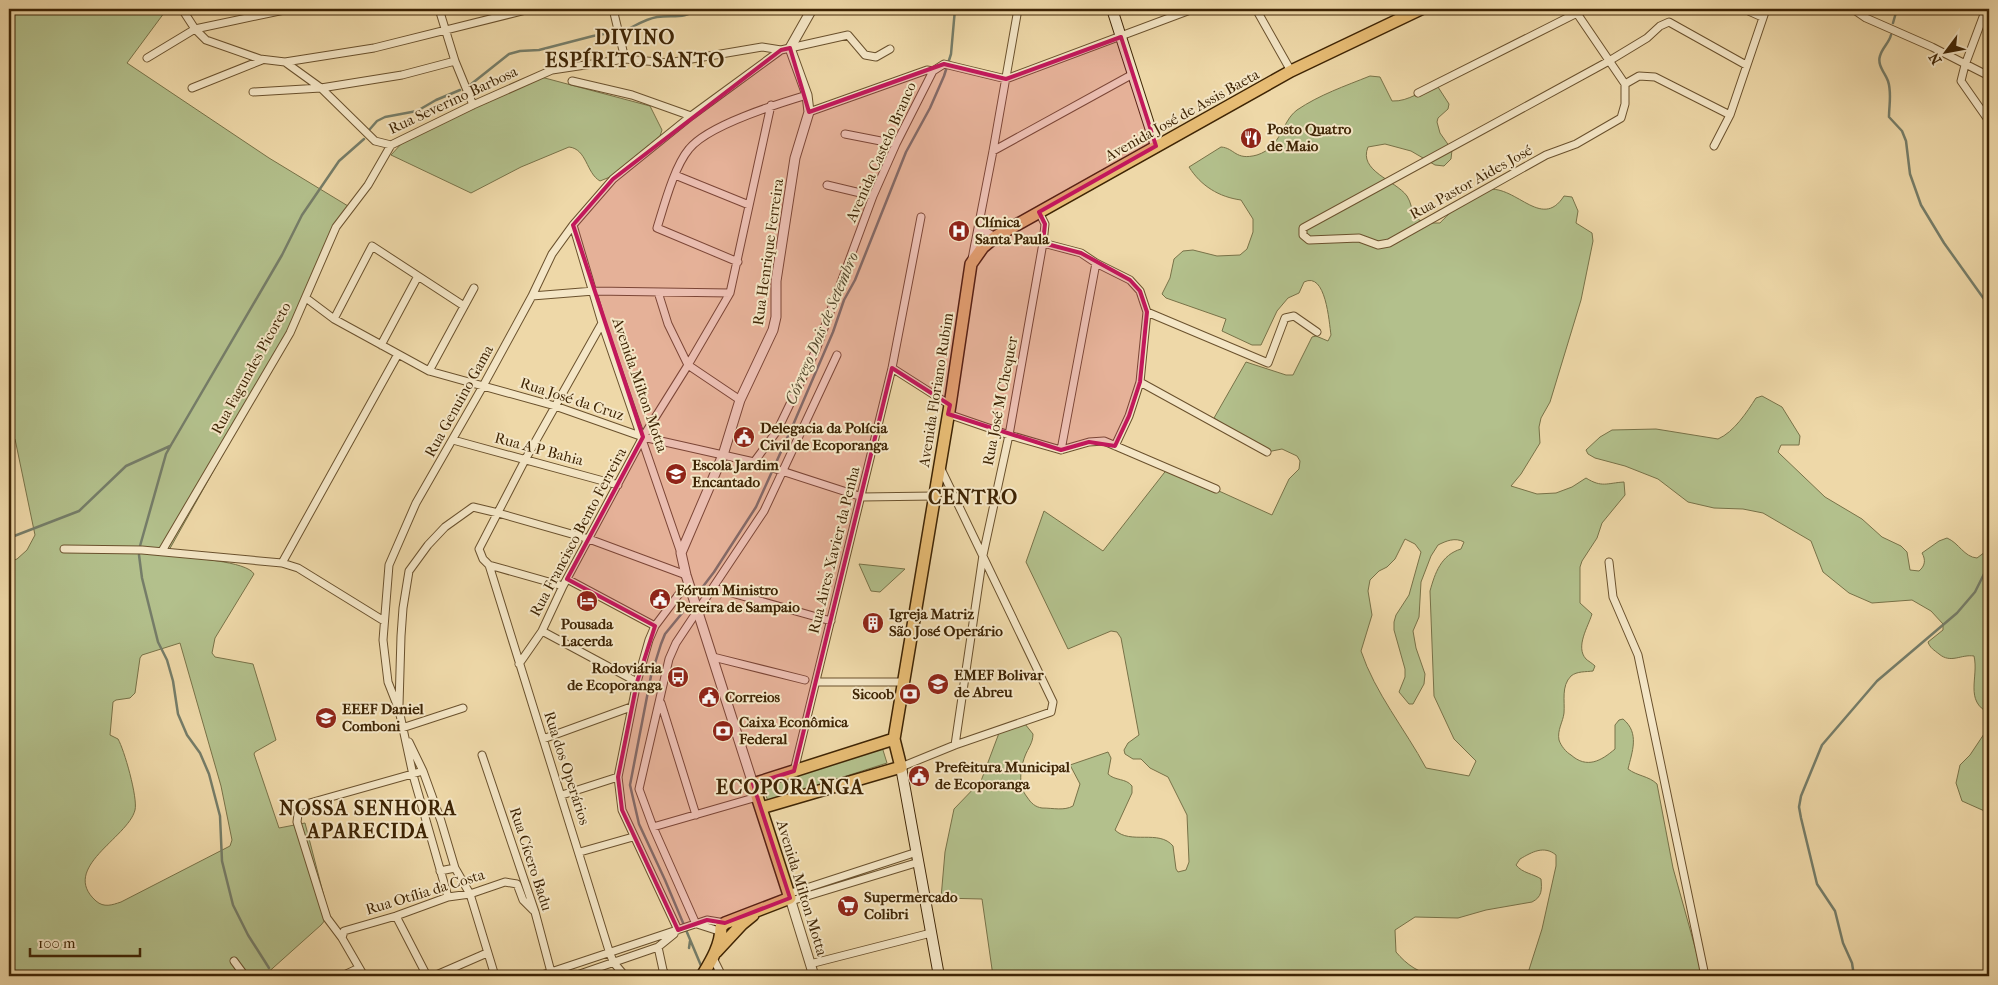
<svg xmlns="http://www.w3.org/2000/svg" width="1998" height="985" font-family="'IM FELL French Canon',serif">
	<rect width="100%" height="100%" fill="#eed8a8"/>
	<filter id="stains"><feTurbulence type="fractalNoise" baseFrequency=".004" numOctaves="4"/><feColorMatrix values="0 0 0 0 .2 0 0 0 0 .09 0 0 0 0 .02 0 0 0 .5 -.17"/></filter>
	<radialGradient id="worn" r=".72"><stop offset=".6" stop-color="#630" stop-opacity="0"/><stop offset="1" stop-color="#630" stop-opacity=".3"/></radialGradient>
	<path fill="#b3c08c" stroke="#787248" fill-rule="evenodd" d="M9 9H167L127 63 269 158 348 206 335 225 287 340 168 552 173 556C189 558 247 561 254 574L215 638 212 653 215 657 253 664 276 740 255 752 254 754 279 828 305 823 327 908 326 919 321 925 264 976H9V562L17 559 27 550 35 535 15 439 9 440ZM180 643 221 786 232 840 230 846 121 902C112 905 104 908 96 901 59 868 128 838 135 810 138 798 124 749 118 739L110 735 113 702 116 700 130 698 135 693 140 658 142 655Z
		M1370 76 1380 77 1392 101C1409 102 1422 89 1438 87L1449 104 1448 109 1438 118 1437 122 1440 133 1452 150 1451 159 1444 166 1435 165 1411 151 1385 144 1368 147C1358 171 1395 180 1407 196 1411 202 1412 211 1415 218L1426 223H1440C1449 213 1472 193 1484 190 1515 182 1541 232 1564 196L1572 197 1578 211 1576 223 1592 233 1593 241 1581 300 1550 402 1541 418 1539 427 1540 443 1521 474 1511 486 1537 494 1556 493 1572 487 1586 478C1602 488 1607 483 1624 482L1625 495 1602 523 1597 538 1582 561 1580 567V603L1592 614C1588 627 1575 647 1586 659 1588 661 1592 663 1595 666L1593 671C1586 672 1577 671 1571 676 1561 686 1565 701 1564 713 1563 722 1557 730 1559 740 1561 746 1566 752 1571 755 1587 769 1601 761 1615 749V725L1619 720 1623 719C1640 733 1632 752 1628 769 1637 776 1649 776 1657 784L1673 868 1703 976H1527L1542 929 1556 866V855C1544 845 1532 852 1520 859L1516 865C1522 873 1534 874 1541 879 1542 890 1542 897 1532 902L1486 910 1458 918 1415 917 1395 930 1396 952C1406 964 1420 975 1438 975 1444 976 1448 973 1454 976H993L982 899 941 898 945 852 954 809 981 781 999 733 1025 724 1033 734C1033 743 1028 748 1025 756 1020 769 1018 786 1027 797 1031 803 1035 807 1042 808 1053 808 1064 811 1073 806L1080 784 1070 765 1108 752 1111 758 1108 774C1115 781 1126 778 1132 786V793L1115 830C1130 845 1159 829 1173 846L1176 869 1178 872 1186 870 1189 862 1187 815 1168 777 1150 768 1141 759H1133L1125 754 1124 750 1128 743 1139 735 1121 638 1117 632 1111 631 1068 649 1026 562 1044 511 1103 551 1168 468 1272 515 1289 479 1299 469 1300 461 1297 456 1282 449 1267 452 1214 418 1246 362 1286 375H1293L1312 337 1316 336 1328 341 1331 335C1329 322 1326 271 1304 282L1299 293 1288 298 1277 311 1261 345H1252L1222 331 1226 319 1166 298 1162 294 1170 278 1174 259 1183 251 1193 250 1217 256 1240 255 1247 249 1253 232V219L1241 200C1219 197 1201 186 1189 167L1221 147C1235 148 1235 161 1257 155 1282 147 1281 122 1297 110 1319 95 1345 86 1370 76ZM1405 539 1415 544 1421 552 1409 595 1396 615 1394 622V630L1405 669V677L1399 692 1409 704H1413L1424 684 1425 674 1416 648 1413 631 1419 617 1421 582 1431 556 1438 545C1446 541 1455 537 1464 542L1461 549C1441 555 1435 573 1430 591L1434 696 1454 739 1476 761 1469 776 1426 768C1405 729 1375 693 1361 651L1372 615 1368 591 1370 580 1379 571 1387 567 1395 559Z
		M541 77 650 106 662 130 660 136 610 177 600 181C586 173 587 149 569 147L521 167 471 193 391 155 402 143 410 138Z
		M1762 396 1782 407 1800 436 1799 445H1781L1778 452 1781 455 1825 497 1862 519 1882 537 1901 546 1907 552 1910 570 1919 571C1925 566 1926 560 1922 553L1939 541 1947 538C1959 543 1964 557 1977 558L1989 549V713C1964 701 1979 677 1974 656 1961 654 1951 664 1939 654 1934 650 1930 648 1928 642L1943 630V624L1931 611 1912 600 1872 603 1849 593 1823 572 1811 541 1763 513 1743 509 1714 508 1688 502 1658 479 1625 466 1595 458 1588 454 1586 450 1600 437 1612 430 1656 429 1718 439C1734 432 1747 412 1756 398Z
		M859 564 905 569 880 592 871 591Z
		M1989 733V813L1962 801 1956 783 1960 765 1970 755 1984 734Z
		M882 747 887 763 768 801 762 785Z"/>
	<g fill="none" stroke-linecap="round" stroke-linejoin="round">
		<path stroke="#757d69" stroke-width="2.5" d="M1893 23 1897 9
			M624 31C635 26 645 19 657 17 675 15 683 19 700 9
			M1891 35C1889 43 1882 48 1880 56 1877 65 1885 73 1888 81 1892 93 1889 105 1889 117L1902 131 1906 141 1910 174 1921 205 1944 243 1989 306
			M470 85 509 54 520 51 539 50 593 36 615 32
			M370 129 377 121 385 117 417 111 436 100 460 90
			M9 538 79 511 126 466 170 446
			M140 546 166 454 171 445 282 255 302 215 339 161 364 139
			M139 555 142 578 158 642 167 660 173 681 178 714 187 735 200 753 209 774 220 816 222 861 233 905 248 935 269 968
			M695 597 714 572 756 507 793 425 833 332 844 300 855 280 906 152 930 108 944 76 951 54 955 9
			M692 601 665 634 661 644 651 676 630 785 639 824 665 880 702 968
			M689 948 690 941
			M1854 976 1852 963 1843 943 1835 911 1817 884 1801 818 1799 807 1801 796 1822 745 1877 681 1957 613 1975 592 1989 564"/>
		<g stroke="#6a512d" stroke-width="9">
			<path id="minor" d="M182 9 195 29 206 40 260 59 285 62 321 88 375 141 391 145 473 105 552 70 625 59 668 63 762 47 781 50
				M439 9 455 61 473 105
				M613 9 625 59
				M1256 9 1291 71
				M1574 9 1625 84
				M1744 9 1762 17
				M1853 9 1866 18 1932 47 1989 76
				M1986 9 1965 65 1961 81 1989 121
				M147 58 195 29 289 9
				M285 62 374 48 530 9
				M572 81 632 95 691 116
				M1625 84V104L1621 118 1576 144 1546 155 1389 243 1378 245 1359 238 1309 240 1303 235V228L1609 61 1647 38 1660 26 1669 22 1746 65
				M1625 84 1639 76 1655 77 1730 115
				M192 88 262 60
				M253 92 321 88 402 75 455 61
				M1418 93 1577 13
				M809 112 927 70 933 71 944 64 1006 79 1193 9
				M845 134 896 144
				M1714 146 1730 115 1766 9
				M993 151 1133 74
				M675 175 749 205
				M827 185 873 196
				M979 223 985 231 995 237
				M573 225 602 323 681 553
				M1043 243 1081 253 1096 263 1130 280 1140 291 1147 312 1140 382 1129 416 1115 446
				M972 259 993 151 1018 9
				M738 262 657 228C664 206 674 167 689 149 708 125 777 104 807 95
				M658 292 668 324 688 365 740 400
				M532 296 552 254 573 225 613 179 691 116 781 50 848 35 865 55 876 57 890 49
				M306 298 334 319 429 371 555 406 643 437 754 462 862 497 934 496
				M1147 312 1268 363 1285 318 1294 316 1317 332
				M334 319 372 246 464 306
				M381 345 418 276
				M892 368 950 405
				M429 371 474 288
				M1140 382 1267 452
				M948 414 1009 435 1061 450 1089 442 1104 441 1216 489
				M453 440 618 485
				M1061 450 1096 263
				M754 462 777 431 816 350 873 196 896 144 933 71
				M64 549 142 550 282 563 298 568 384 621
				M162 551 290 333 336 227 368 185 391 145
				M1609 562 1613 597 1638 655 1705 976
				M282 563 398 354
				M489 565 610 954 614 963 625 976
				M567 579 655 626
				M563 586 489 565 483 559 479 549 525 460 602 323
				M714 588 831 621
				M542 631 637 682
				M713 657 805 680
				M519 664 542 631 563 586 643 437 688 365 730 293 771 105
				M816 682H903
				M661 703 696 815
				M399 705 401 636 403 608 409 571 428 545 445 527 473 507 498 513 589 539 686 575
				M402 728 463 708
				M543 739 631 707
				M409 742 423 771 441 821 455 868 470 894 495 976
				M955 745 983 555 1009 435 1043 243 1045 224 1039 212
				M482 755 535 912 551 972
				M901 767 955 745 1051 712 1053 702 941 469
				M794 771 892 368 921 217
				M562 795 618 777
				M653 827 757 797
				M580 852 633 837
				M440 871 455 868
				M788 894 917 852
				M448 897 413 775 399 710 388 682 383 640 389 565 416 503 483 386 532 296 594 291 730 293
				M791 901 919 862
				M396 916 427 976
				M696 924 653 827 639 789 669 659 676 643 764 511 837 355
				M697 924 722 932
				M678 930 622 810 618 777 637 682 649 640 655 626 682 590 690 586
				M342 938 344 931 396 916 448 897 470 894 505 882 517 884 523 900 533 910
				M658 947 663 970 666 976
				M713 958 722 976
				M234 961 245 976
				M810 964 931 933
				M342 976 359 968
				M364 976 342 938 327 918 297 822 299 806 423 771
				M434 976 487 953
				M539 976 707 920 725 923
				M574 976 658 947 674 934"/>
		</g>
		<g stroke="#6a512d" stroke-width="11">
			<path id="tertiary" d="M753 784 686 575 681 553 723 455 740 400 773 330 776 317V281L795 158 809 112 807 95 790 48 812 9
				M790 898 814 976"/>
		</g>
		<g stroke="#3e2404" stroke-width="12">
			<path id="secondary" d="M1112 9 1156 146
				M901 767 939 976"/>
		</g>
		<g stroke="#3e2404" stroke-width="14">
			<path id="primary" d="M761 808 901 767 894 739 950 405 971 264 983 247 995 237 1291 71 1421 9
				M725 923 790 898 753 784 894 739
				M716 952 742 924 753 915
				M702 976C711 961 721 945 721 927L725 923"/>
		</g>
		<use href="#minor" stroke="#f4e6c6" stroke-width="7"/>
		<use href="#tertiary" stroke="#f4e6c6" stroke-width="9"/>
		<use href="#secondary" stroke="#f4e6c6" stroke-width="10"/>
		<use href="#primary" stroke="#e7bc74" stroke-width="11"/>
	</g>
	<path fill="#c2185b" fill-opacity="0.2" stroke="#c2185b" stroke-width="4" stroke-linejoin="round" d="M1121 37 1156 146 1039 212 1045 224 1043 243 1081 253 1130 280 1140 291 1147 312 1140 382 1129 416 1115 446 1089 442 1061 450 948 414 950 405 892 368 794 771 753 784 790 898 725 923 707 920 678 930 622 810 618 777 637 682 655 626 567 579 643 437 573 225 613 179 781 50 790 48 809 112 944 64 1006 79Z"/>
	<defs>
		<g id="restaurant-disc" transform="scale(1.125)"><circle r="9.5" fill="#8f2418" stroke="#f4e6c6"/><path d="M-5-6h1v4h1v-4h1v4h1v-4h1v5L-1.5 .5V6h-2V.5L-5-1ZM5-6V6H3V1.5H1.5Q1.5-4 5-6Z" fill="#fff"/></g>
		<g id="hospital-disc" transform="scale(1.125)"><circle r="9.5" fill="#8f2418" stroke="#f4e6c6"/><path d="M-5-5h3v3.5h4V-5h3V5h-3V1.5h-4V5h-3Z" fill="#fff"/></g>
		<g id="civic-disc" transform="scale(1.125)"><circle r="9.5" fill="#8f2418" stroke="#f4e6c6"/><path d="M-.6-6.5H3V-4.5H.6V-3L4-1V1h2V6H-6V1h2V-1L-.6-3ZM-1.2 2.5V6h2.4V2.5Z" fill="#fff"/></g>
		<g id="school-disc" transform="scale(1.125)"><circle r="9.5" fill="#8f2418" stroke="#f4e6c6"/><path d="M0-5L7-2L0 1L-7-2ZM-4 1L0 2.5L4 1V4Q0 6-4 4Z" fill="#fff"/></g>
		<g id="hotel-disc" transform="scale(1.125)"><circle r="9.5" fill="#8f2418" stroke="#f4e6c6"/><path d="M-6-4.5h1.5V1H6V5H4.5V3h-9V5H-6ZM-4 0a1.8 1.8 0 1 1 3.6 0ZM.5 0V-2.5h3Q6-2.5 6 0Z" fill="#fff"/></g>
		<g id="building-disc" transform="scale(1.125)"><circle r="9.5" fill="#8f2418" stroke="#f4e6c6"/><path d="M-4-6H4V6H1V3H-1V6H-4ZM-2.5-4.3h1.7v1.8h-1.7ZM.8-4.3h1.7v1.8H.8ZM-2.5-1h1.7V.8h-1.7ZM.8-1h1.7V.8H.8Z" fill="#fff"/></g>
		<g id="bus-disc" transform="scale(1.125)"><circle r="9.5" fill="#8f2418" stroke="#f4e6c6"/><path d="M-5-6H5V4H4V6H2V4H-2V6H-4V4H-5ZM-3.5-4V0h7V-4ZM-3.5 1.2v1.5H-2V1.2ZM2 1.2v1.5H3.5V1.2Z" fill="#fff"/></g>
		<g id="bank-disc" transform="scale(1.125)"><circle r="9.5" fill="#8f2418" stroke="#f4e6c6"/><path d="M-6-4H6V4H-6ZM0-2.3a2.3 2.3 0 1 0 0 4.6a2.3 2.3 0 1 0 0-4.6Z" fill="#fff"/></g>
		<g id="supermarket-disc" transform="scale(1.125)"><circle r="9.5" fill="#8f2418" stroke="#f4e6c6"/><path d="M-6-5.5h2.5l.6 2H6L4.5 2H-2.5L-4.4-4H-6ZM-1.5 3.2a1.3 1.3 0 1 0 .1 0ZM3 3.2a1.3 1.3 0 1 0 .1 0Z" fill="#fff"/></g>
	</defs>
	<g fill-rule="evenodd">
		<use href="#restaurant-disc" x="1251" y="138"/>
		<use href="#hospital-disc" x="959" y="231"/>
		<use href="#civic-disc" x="744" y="437"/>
		<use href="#school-disc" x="676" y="474"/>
		<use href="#civic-disc" x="660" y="599"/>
		<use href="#hotel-disc" x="587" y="601"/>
		<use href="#building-disc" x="873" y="623"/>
		<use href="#bus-disc" x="678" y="677"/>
		<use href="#school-disc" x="938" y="684"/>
		<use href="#bank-disc" x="910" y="694"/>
		<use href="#civic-disc" x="709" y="697"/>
		<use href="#school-disc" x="326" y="718"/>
		<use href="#bank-disc" x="723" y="731"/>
		<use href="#civic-disc" x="919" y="776"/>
		<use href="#supermarket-disc" x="848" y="906"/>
	</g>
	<g text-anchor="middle" stroke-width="4" stroke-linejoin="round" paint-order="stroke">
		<g font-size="15" fill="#3e2404" stroke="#f4e6c6">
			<text transform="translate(453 100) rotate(-25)" y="5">Rua Severino Barbosa</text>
			<text transform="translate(1182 115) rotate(-29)" y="5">Avenida José de Assis Baeta</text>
			<text transform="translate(881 152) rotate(-66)" y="5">Avenida Castelo Branco</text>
			<text transform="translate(1471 182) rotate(-29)" y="5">Rua Pastor Aides José</text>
			<text transform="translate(768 252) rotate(-82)" y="5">Rua Henrique Ferreira</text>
			<text transform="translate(251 368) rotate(-61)" y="5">Rua Fagundes Picoreto</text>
			<text transform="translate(640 385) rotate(71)" y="5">Avenida Milton Motta</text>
			<text transform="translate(936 390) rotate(-81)" y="5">Avenida Floriano Rubim</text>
			<text transform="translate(572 399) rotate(18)" y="5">Rua José da Cruz</text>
			<text transform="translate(459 401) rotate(-61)" y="5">Rua Genuino Gama</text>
			<text transform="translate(1000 401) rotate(-79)" y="5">Rua José M Chequer</text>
			<text transform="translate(539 449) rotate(15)" y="5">Rua A P Bahia</text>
			<text transform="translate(578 532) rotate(-62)" y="5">Rua Francisco Bento Ferreira</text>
			<text transform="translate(834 550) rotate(-76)" y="5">Rua Aires Xavier da Penha</text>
			<text transform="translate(567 768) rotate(72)" y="5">Rua dos Operários</text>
			<text transform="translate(531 859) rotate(72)" y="5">Rua Cícero Badu</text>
			<text transform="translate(802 888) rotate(73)" y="5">Avenida Milton Motta</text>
			<text transform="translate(425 892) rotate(-17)" y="5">Rua Otília da Costa</text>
		</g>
		<g font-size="15" font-weight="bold" fill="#3e2404" stroke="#f4e6c6" text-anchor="start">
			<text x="1267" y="134">Posto Quatro<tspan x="1267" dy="17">de Maio</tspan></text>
			<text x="975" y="227">Clínica<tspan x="975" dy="17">Santa Paula</tspan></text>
			<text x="760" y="433">Delegacia da Polícia<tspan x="760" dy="17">Civil de Ecoporanga</tspan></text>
			<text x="692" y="470">Escola Jardim<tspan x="692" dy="17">Encantado</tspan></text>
			<text x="676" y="595">Fórum Ministro<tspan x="676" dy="17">Pereira de Sampaio</tspan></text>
			<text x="889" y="619">Igreja Matriz<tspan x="889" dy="17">São José Operário</tspan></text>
			<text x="587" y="629" text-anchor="middle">Pousada<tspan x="587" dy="17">Lacerda</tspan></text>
			<text x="662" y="673" text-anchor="end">Rodoviária<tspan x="662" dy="17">de Ecoporanga</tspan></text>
			<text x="954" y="680">EMEF Bolivar<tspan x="954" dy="17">de Abreu</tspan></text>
			<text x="894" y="699" text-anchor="end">Sicoob</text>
			<text x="725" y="702">Correios</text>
			<text x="342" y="714">EEEF Daniel<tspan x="342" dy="17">Comboni</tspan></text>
			<text x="739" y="727">Caixa Econômica<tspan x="739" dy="17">Federal</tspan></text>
			<text x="935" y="772">Prefeitura Municipal<tspan x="935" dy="17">de Ecoporanga</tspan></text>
			<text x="864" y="902">Supermercado<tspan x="864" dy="17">Colibri</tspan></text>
		</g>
		<g font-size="16" font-style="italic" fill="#55492e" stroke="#f4e6c6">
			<text transform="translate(821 328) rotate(-67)" y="6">Córrego Dois de Setembro</text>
		</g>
		<g font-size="20" font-weight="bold" letter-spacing="1" fill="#3e2404" stroke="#f4e6c6">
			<text x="635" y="44">DIVINO<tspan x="635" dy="23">ESPÍRITO SANTO</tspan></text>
			<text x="973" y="504">CENTRO</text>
			<text x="790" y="794">ECOPORANGA</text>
			<text x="368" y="815">NOSSA SENHORA<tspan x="368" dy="23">APARECIDA</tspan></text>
		</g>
	</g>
	<rect width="1998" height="985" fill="none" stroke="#eed8a8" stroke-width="30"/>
	<rect x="10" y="10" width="1978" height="965" fill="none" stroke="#3e2404" stroke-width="2.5"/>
	<rect x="15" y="15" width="1968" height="955" fill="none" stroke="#3e2404"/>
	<g transform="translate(1946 52) rotate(238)" stroke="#f4e6c6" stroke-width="4" paint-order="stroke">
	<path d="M0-4L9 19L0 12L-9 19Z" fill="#3e2404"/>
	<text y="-8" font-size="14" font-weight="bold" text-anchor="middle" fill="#3e2404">N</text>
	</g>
	<path d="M30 948v8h110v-8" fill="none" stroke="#3e2404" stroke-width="2.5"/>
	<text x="38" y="948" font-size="15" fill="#3e2404" stroke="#f4e6c6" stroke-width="4" paint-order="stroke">100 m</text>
	<rect width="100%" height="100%" filter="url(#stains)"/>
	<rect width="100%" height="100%" fill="url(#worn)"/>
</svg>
